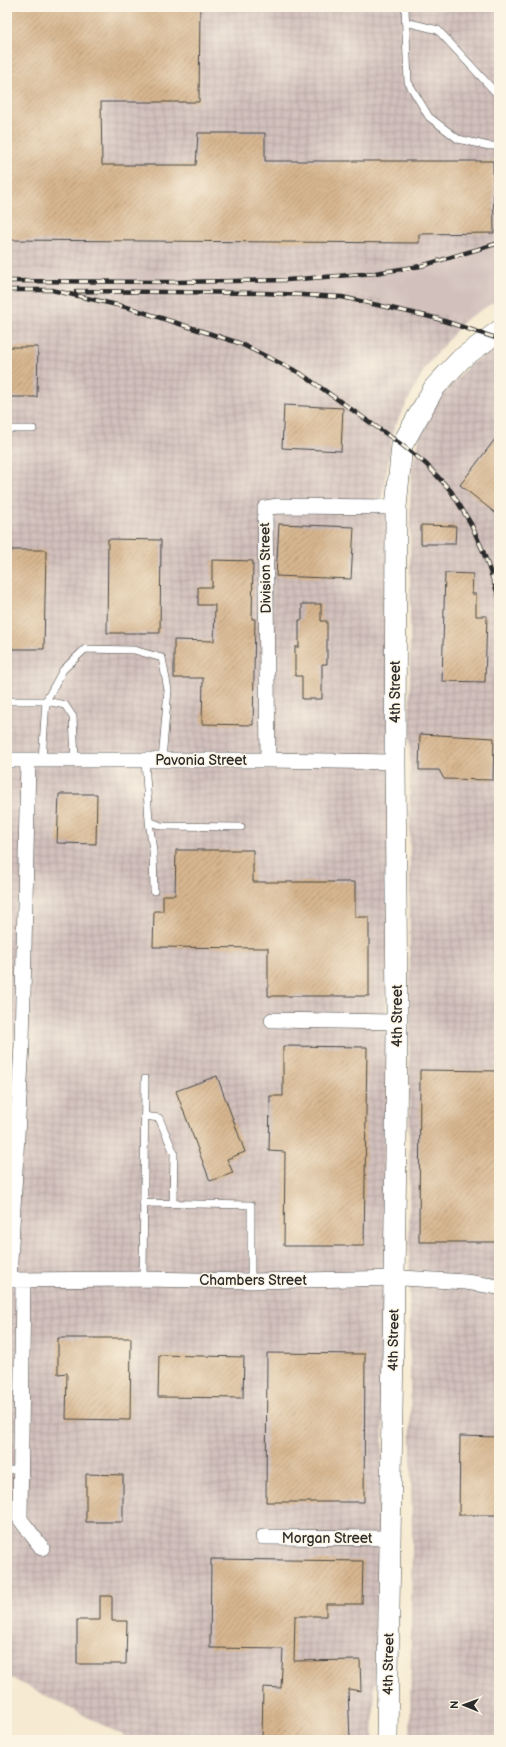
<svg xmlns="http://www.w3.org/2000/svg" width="506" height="1747" font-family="'Balsamiq Sans',sans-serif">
	<defs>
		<pattern id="industrial-grid" width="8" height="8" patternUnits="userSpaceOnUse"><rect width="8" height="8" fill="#d1c0bc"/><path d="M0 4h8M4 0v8" fill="none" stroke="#b4a5a2"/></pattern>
		<pattern id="building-hatch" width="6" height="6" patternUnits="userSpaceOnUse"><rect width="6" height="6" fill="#d7b68f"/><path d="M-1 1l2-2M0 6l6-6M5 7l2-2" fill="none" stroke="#af9475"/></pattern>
	</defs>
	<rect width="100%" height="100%" fill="#fcf5e5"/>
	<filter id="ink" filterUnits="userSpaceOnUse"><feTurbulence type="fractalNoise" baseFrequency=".025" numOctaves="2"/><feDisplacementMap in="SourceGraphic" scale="8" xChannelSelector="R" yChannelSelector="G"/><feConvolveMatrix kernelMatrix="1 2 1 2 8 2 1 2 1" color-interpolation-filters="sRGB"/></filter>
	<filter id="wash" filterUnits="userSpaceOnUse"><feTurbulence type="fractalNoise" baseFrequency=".012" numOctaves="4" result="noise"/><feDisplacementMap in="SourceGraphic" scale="16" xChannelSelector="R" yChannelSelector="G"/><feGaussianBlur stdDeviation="0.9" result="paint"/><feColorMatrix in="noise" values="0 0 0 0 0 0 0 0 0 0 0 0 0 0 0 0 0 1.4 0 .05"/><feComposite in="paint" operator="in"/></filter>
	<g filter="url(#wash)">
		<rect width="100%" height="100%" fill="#f6ebd2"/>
		<path fill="url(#industrial-grid)" d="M7 7H499V239L438 257 354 268 286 272 7 270Z
			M7 288 52 290 331 289 368 296 465 320 425 368 394 428 381 502H391L390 756 386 1012 388 1289 373 1740H132L7 1676Z
			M499 345V1740H410L412 1534 409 1298 410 504 412 468 420 435 431 407 468 366Z"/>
		<path fill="#d1c0bc" d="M499 239V299L465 320 368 296 331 289 52 290 7 288V270L286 272 354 268 438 257Z"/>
		<g id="blocks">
			<path fill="url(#building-hatch)" d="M7 7H200L199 102H101L102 165H196L198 133H265V161H493L494 233 419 234V243L7 240Z
				M7 347H38L37 397H7Z
				M284 405 343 408 341 451 282 448Z
				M499 434V516L460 485Z
				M279 524 354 527 351 579 276 576Z
				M421 525 456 526 455 544H421Z
				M108 539 161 540 160 633H107Z
				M7 550H46L44 649H7Z
				M212 560 253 561 252 619H255L253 725 202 724 203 678H174V640L214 641 215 605H198V587H212Z
				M445 573 473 574 472 594H476V616H487L485 682 442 681Z
				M302 604H321V621H327V664H322V699H302V676H295V647H299V620H302Z
				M420 734 494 738 493 780 444 779 439 770H419Z
				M59 794H97L96 844 57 843Z
				M176 850H253V882H355V917H369V996H268V948L153 947 154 911H163V895H175Z
				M283 1046 367 1047 364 1246H284L285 1152 269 1151 270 1096H283Z
				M420 1070 499 1071V1242H419Z
				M217 1076 245 1152 227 1159 233 1173 210 1181 176 1091Z
				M58 1338H131L130 1420 66 1419 67 1373 58 1374Z
				M267 1353 365 1354 364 1502H266Z
				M159 1355 244 1357 243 1398 158 1397Z
				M460 1436 499 1437V1515H459Z
				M86 1474 123 1475V1522H86Z
				M211 1559 363 1561 362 1604H326V1616H295L294 1661 360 1660 361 1691 348 1689 350 1740H262L263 1687 281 1688 283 1649 210 1648Z
				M100 1596H112V1621H127L126 1664H77V1620H100Z"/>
		</g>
	</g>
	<g filter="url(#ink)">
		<use href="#blocks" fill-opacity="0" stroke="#494844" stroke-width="1"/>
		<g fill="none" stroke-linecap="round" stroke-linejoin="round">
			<g stroke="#494844" stroke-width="8">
				<path id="lane" d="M405 7 408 82 429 117 458 139 489 146H499
					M406 22 438 30 499 96
					M7 429H33
					M7 701H46L65 705 73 717 75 760
					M42 760 46 701 63 670 85 649 134 650 162 658 168 690 162 760
					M145 760 149 821 161 826 241 827
					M149 821 153 851 154 891
					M144 1116 159 1118 174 1153 173 1203
					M143 1203 251 1205V1281
					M143 1279 145 1079
					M7 1470H21"/>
			</g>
			<g stroke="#494844" stroke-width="16">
				<path id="street" d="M7 760H268L395 762
					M268 760 265 508 278 506 396 507
					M272 1020 397 1022
					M7 1280 143 1279 251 1281 403 1278 466 1282 499 1287
					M9 1280 22 1044 28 760
					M23 1281 20 1519 42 1548
					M263 1537 390 1538"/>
			</g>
			<g stroke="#494844" stroke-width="22">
				<path id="secondary" d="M387 1740 396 1148 397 1022 395 762 396 507 402 445 434 388 461 359 499 331"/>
			</g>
			<use href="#lane" stroke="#fff" stroke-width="7"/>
			<use href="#street" stroke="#fff" stroke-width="15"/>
			<use href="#secondary" stroke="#fff" stroke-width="21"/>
			<g stroke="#2b2b2b" stroke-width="4.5">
				<path id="rail" d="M7 281 174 282 287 280 375 273 421 266 499 243
					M7 290H52L130 308 239 343 300 373 402 445 426 464 451 491 471 524 483 551 499 597
					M76 291 264 293 342 297 435 318 499 339"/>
			</g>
			<use href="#rail" stroke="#fcf5e5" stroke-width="3" stroke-dasharray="9" stroke-linecap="butt"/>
		</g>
	</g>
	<g text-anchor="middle" stroke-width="3" stroke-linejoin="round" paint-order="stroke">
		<g font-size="14" fill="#2b2b2b" stroke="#fcf5e5">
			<text transform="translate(265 568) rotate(-91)" y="5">Division Street</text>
			<text transform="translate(395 692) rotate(-90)" y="5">4th Street</text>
			<text x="201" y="765">Pavonia Street</text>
			<text transform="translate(397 1016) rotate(-90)" y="5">4th Street</text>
			<text x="253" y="1285">Chambers Street</text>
			<text transform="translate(393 1340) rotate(-89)" y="5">4th Street</text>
			<text x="327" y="1543">Morgan Street</text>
			<text transform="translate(388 1664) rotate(-89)" y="5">4th Street</text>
		</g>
	</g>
	<rect width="506" height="1747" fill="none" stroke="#fcf5e5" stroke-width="24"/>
	<g transform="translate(464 1705) rotate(271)" stroke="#fcf5e5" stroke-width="3" paint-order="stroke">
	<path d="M0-3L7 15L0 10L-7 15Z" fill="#2b2b2b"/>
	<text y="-6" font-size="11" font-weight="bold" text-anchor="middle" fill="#2b2b2b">N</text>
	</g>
</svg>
